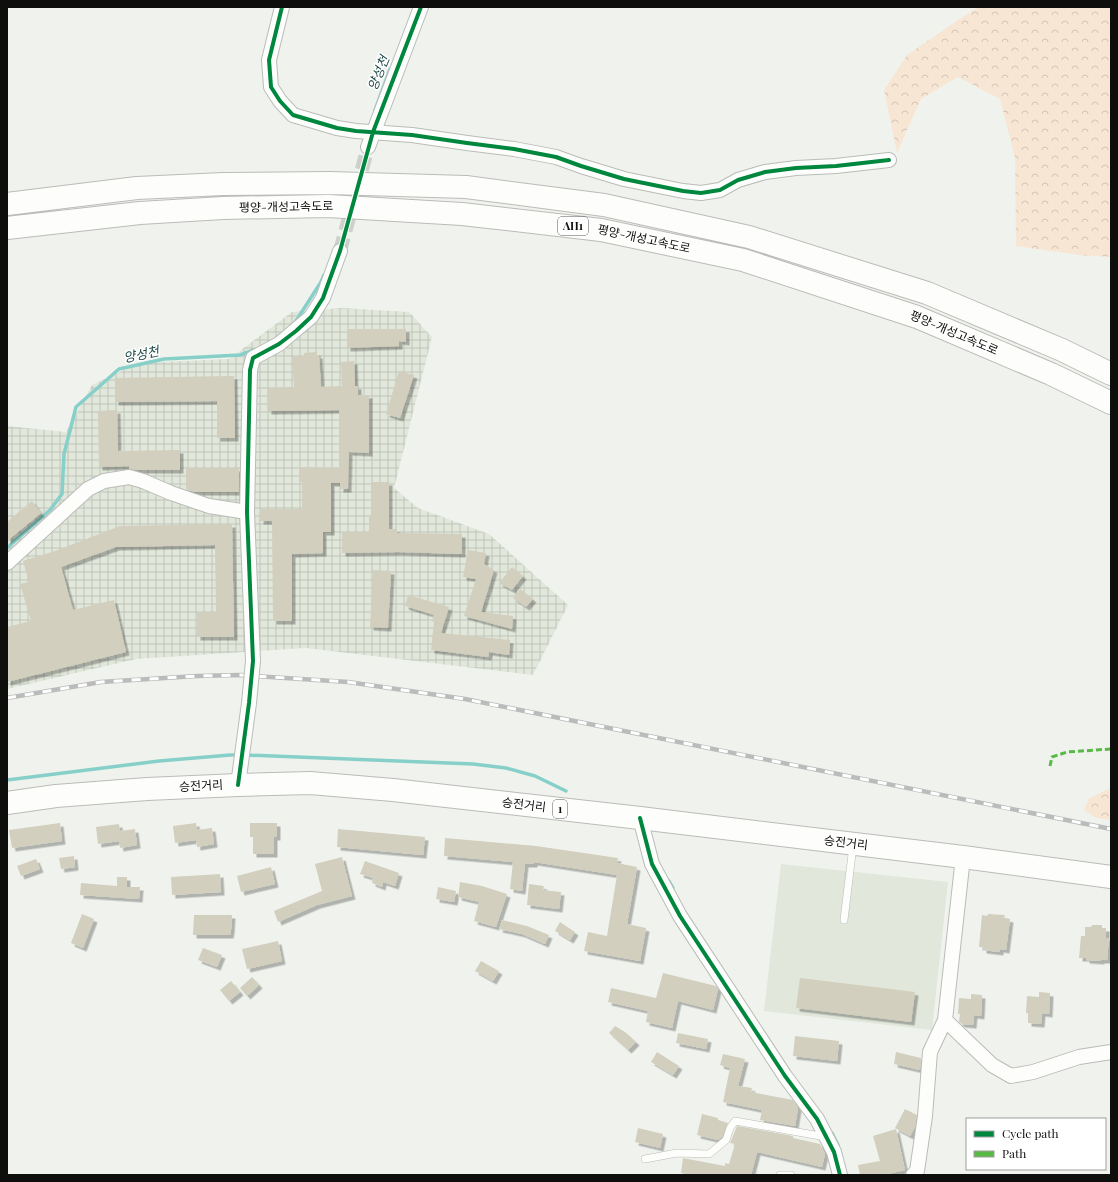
<svg xmlns="http://www.w3.org/2000/svg" width="1118" height="1182" font-family="'Playfair Display','Noto Sans KR',serif">
	<defs>
		<pattern id="industrial-grid" width="8" height="8" patternUnits="userSpaceOnUse"><rect width="8" height="8" fill="#e1e7da"/><path d="M0 4h8M4 0v8" fill="none" stroke="#c0c5ba"/></pattern>
		<pattern id="forest-crowns" width="20" height="18" patternUnits="userSpaceOnUse"><rect width="20" height="18" fill="#f8e6d4"/><path d="M2 6a3 3 0 1 1 6 0M12 15a3 3 0 1 1 6 0" fill="none" stroke="#d3c4b5"/></pattern>
		<filter id="shadow"><feDropShadow dx="3.5" dy="3.5" stdDeviation="0" flood-color="#0004"/></filter>
	</defs>
	<rect width="100%" height="100%" fill="#f0f3ed"/>
	<path fill="#e1e7da" d="M781 864 948 882 932 1030 764 1011Z"/>
	<path fill="url(#industrial-grid)" d="M342 308 409 312 432 337 394 488 418 508 489 534 568 605 533 675 306 648 136 659 7 689V426L66 432 92 385 139 363 229 359 292 312Z"/>
	<path fill="url(#forest-crowns)" d="M979 7H1111V257L1079 255 1016 246 1015 158 1000 99 958 77 921 99 897 153 884 90 907 55 961 18Z
		M1111 788V820L1096 818 1084 810 1089 798Z"/>
	<g fill="none" stroke-linecap="round" stroke-linejoin="round">
		<path stroke="#87cfc9" stroke-width="3.5" d="M375 110 390 69
			M294 324 321 282 324 275
			M7 548 50 510 62 494 64 454 76 407 119 369 164 359 240 355 254 350
			M246 755 473 764 506 768 535 776 566 791
			M7 780 159 761 230 755H240
			M669 881 673 888
			M832 1133 838 1145"/>
	</g>
	<path fill="#d2cfbe" filter="url(#shadow)" d="M347 329H406V342L399 341V346L347 348Z
		M317 352V355H319L321 387 342 386 341 362 354 361 355 386H358V395H369V453L349 452 348 489H340V483H331V532H323V553L292 554V621H273L272 521H260L261 509H302V482H299V467L339 468V410L268 411 267 388 294 387 292 357 304 356V353Z
		M399 371 414 375 400 418 386 414Z
		M234 376 235 438H217V401L115 402V378Z
		M117 410 118 451 180 450V470H136L129 469V466L99 467 98 411Z
		M186 468H239V492H194L186 489Z
		M371 482H389V529H397V533L462 534V554L399 552 342 553V532H369V515H371Z
		M32 501 41 513 7 541V522Z
		M232 524 234 637H197V612H216L215 545 116 547 61 567 73 610 114 600 126 652 7 682V627L31 621 20 584 29 582 23 561 55 551 120 526Z
		M468 550 486 553 484 564 494 570 481 612 513 616 512 629 464 616 476 579 463 577Z
		M512 567 523 576 512 590 499 583Z
		M373 570 391 571 388 628 370 627Z
		M520 589 533 599 526 607 513 598Z
		M408 595 449 607 441 633 510 640 509 655 489 652 488 657 431 650 434 622 432 621 434 615 405 606Z
		M60 823 62 841 12 848 9 830Z
		M196 823 197 830 212 828 214 844 197 847 196 840 175 843 173 826Z
		M250 823H277V837H274V854H253V837H250Z
		M119 824 120 831 135 829 137 845 120 848 119 841 98 844 96 827Z
		M338 829 425 837 423 855 337 847Z
		M445 838 536 846 618 858 617 863 637 867 627 924 646 928 640 961 584 951 588 932 607 936 617 875 534 862V864H525L522 891 510 889 513 862 444 856Z
		M74 856 75 867 61 869 59 858Z
		M342 857 352 896 317 905 278 922 274 911 322 891 315 864Z
		M36 859 40 869 21 876 17 866Z
		M365 861 399 873 395 886 383 882 382 887 372 883 373 878 360 874Z
		M271 867 275 884 241 892 237 876Z
		M220 874 221 892 172 895 171 877Z
		M117 877H127V887H140L139 899 80 895 81 883 117 886Z
		M460 882 482 886 507 894 496 927 474 921 479 902 458 897Z
		M529 884 544 886 543 890 561 892 559 909 527 905Z
		M438 887 456 891 454 902 436 899Z
		M82 914 94 919 83 948 71 943Z
		M988 914 1005 915 1004 918 1010 919 1006 950 1000 949V952L983 950V947H979L982 915 987 916Z
		M194 915H232L231 930 230 935H193Z
		M502 920 527 926 549 935 545 944 522 934 499 929Z
		M560 922 575 932 570 940 555 931Z
		M1092 925H1102V928H1106V938H1109L1107 960H1101V961L1086 960V958H1079L1081 936H1085V927H1091Z
		M278 941 282 961 247 969 242 949Z
		M203 948 222 955 217 967 198 960Z
		M481 961 499 971 493 981 475 971Z
		M663 973 716 986 718 989 713 1010 678 1001 672 1028 646 1022 648 1011 608 1002 611 988 656 998Z
		M252 977 259 985 247 996 240 988Z
		M800 978 915 992 911 1022 796 1008Z
		M231 981 240 992 229 1001 220 990Z
		M1039 992 1050 993 1049 1014 1042 1013 1041 1024 1028 1023V1013H1026L1027 996 1039 997Z
		M971 994 982 995 981 1016 974 1015 973 1025 962 1024 959 1022 960 1014H958L959 998 971 999Z
		M615 1026 625 1032 636 1042 628 1050 609 1033Z
		M678 1033 708 1039 706 1049 676 1043Z
		M795 1036 839 1041 837 1061 793 1056Z
		M657 1052 679 1066 673 1075 651 1062Z
		M896 1052 921 1058 920 1070 894 1064Z
		M723 1054 745 1059 738 1086 752 1088 751 1092 793 1100 798 1108 795 1126 760 1120 762 1110 723 1102 730 1068 720 1065Z
		M905 1109 917 1115 915 1127 910 1136 895 1128Z
		M702 1114 718 1118V1120L728 1123 722 1137 718 1140 697 1135Z
		M737 1126 793 1136V1138L820 1144 825 1154 822 1167 757 1152 751 1175H689L681 1173 683 1158 725 1166V1163L729 1164 735 1144 730 1143Z
		M638 1128 663 1134 660 1148 635 1142Z
		M896 1129 905 1170 883 1175H860L858 1165 880 1161 873 1136Z"/>
	<g fill="none" stroke-linecap="round" stroke-linejoin="round">
		<path stroke="#ced1cb" stroke-width="14" stroke-dasharray="14 7" stroke-linecap="butt" d="M340 251 368 147"/>
		<g stroke="#babcb8" stroke-width="8">
			<path id="lane" d="M844 920 853 846
				M645 1159 677 1153 709 1154 726 1140 730 1128 735 1121 826 1137
				M780 1175H791"/>
		</g>
		<g stroke="#babcb8" stroke-width="16">
			<path id="street" d="M282 7 269 60 271 87 280 101 293 115 337 128 356 131 412 135 467 143 514 149 556 157 581 166 624 179 683 191 701 193 720 190 738 180 765 172 796 168 836 166 889 160
				M368 147 421 7
				M7 563 88 489 104 481 129 477 143 481 171 493 209 506 247 512
				M253 661 247 512 250 370 253 358 279 344 311 317 323 298 340 251
				M238 785 249 703
				M640 818 652 864 680 916 785 1076 817 1119 834 1152 840 1175
				M945 1020 992 1065 1011 1076 1033 1072 1079 1057 1111 1052
				M913 1175 917 1171 925 1116 930 1052 945 1020 963 857"/>
		</g>
		<g stroke="#babcb8" stroke-width="24">
			<path id="primary" d="M7 803 56 796 147 789 238 785 310 783 393 790 640 818 963 857 1111 877"/>
		</g>
		<g stroke="#babcb8" stroke-width="24">
			<path id="highway" d="M7 204 137 188 223 184 330 183 466 187 604 205 749 237 927 293 1062 350 1111 374
				M7 228 140 213 223 208 328 206 462 214 601 230 743 260 917 317 1051 374 1111 403"/>
		</g>
		<use href="#lane" stroke="#fdfdfc" stroke-width="7"/>
		<use href="#street" stroke="#fdfdfc" stroke-width="14"/>
		<use href="#primary" stroke="#fdfdfc" stroke-width="22"/>
		<use href="#highway" stroke="#fdfdfc" stroke-width="22"/>
		<g stroke="#babbba" stroke-width="4.5">
			<path id="rail" d="M7 698 101 682 197 676 240 675 348 682 465 699 1111 829"/>
		</g>
		<use href="#rail" stroke="#fff" stroke-width="3" stroke-dasharray="9" stroke-linecap="butt"/>
		<g stroke="#babcb8" stroke-width="16" stroke-linecap="butt">
			<path id="street-bridge" d="M249 703 253 661"/>
		</g>
		<use href="#street-bridge" stroke="#fdfdfc" stroke-width="14"/>
		<path stroke="#58b947" stroke-width="3" stroke-dasharray="6 3" stroke-linecap="butt" d="M1050 766 1052 757 1067 752 1111 749"/>
		<g stroke="#fff" stroke-width="6">
			<path id="cycleway" d="M282 7 269 60 271 87 280 101 293 115 337 128 356 131 412 135 467 143 514 149 556 157 581 166 624 179 683 191 701 193 720 190 738 180 765 172 796 168 836 166 889 160
				M238 785 249 703 253 661 247 512 250 370 253 358 279 344 296 331 311 317 323 298 340 251 373 132 421 7
				M640 818 652 864 680 916 785 1076 817 1119 834 1152 840 1175"/>
		</g>
		<use href="#cycleway" stroke="#00873e" stroke-width="4"/>
	</g>
	<g text-anchor="middle" stroke-width="3" stroke-linejoin="round" paint-order="stroke">
		<g fill="#fff" stroke="#565755" stroke-width="1">
			<rect x="558" y="217" width="30" height="18" rx="3"/>
			<rect x="553" y="800" width="14" height="18" rx="3"/>
		</g>
		<g font-size="11" font-weight="bold" fill="#0e0f0c">
			<text x="573" y="230">AH1</text>
			<text x="560" y="813">1</text>
		</g>
		<g font-size="12" fill="#0e0f0c" stroke="#fff">
			<text transform="translate(286 207) rotate(-1)" y="4">평양-개성고속도로</text>
			<text transform="translate(644 239) rotate(12)" y="4">평양-개성고속도로</text>
			<text transform="translate(954 333) rotate(23)" y="4">평양-개성고속도로</text>
			<text transform="translate(201 786) rotate(-3)" y="4">승전거리</text>
			<text transform="translate(524 805) rotate(7)" y="4">승전거리</text>
			<text transform="translate(846 843) rotate(7)" y="4">승전거리</text>
		</g>
		<g font-size="13" font-style="italic" fill="#1f4c49" stroke="#fff">
			<text transform="translate(378 73) rotate(-68)" y="5">양성천</text>
			<text transform="translate(141 354) rotate(-12)" y="5">양성천</text>
		</g>
	</g>
	<rect width="1118" height="1182" fill="none" stroke="#0e0f0c" stroke-width="16"/>
	<rect x="966" y="1118" width="140" height="52" fill="#ffffff" stroke="#9f9f9e"/>
	<rect x="974" y="1131" width="20" height="6" fill="#00873e" stroke="#9f9f9e"/>
	<text x="1002" y="1138" font-size="12" fill="#0e0f0c">Cycle path</text>
	<rect x="974" y="1151" width="20" height="6" fill="#58b947" stroke="#9f9f9e"/>
	<text x="1002" y="1158" font-size="12" fill="#0e0f0c">Path</text>
</svg>
